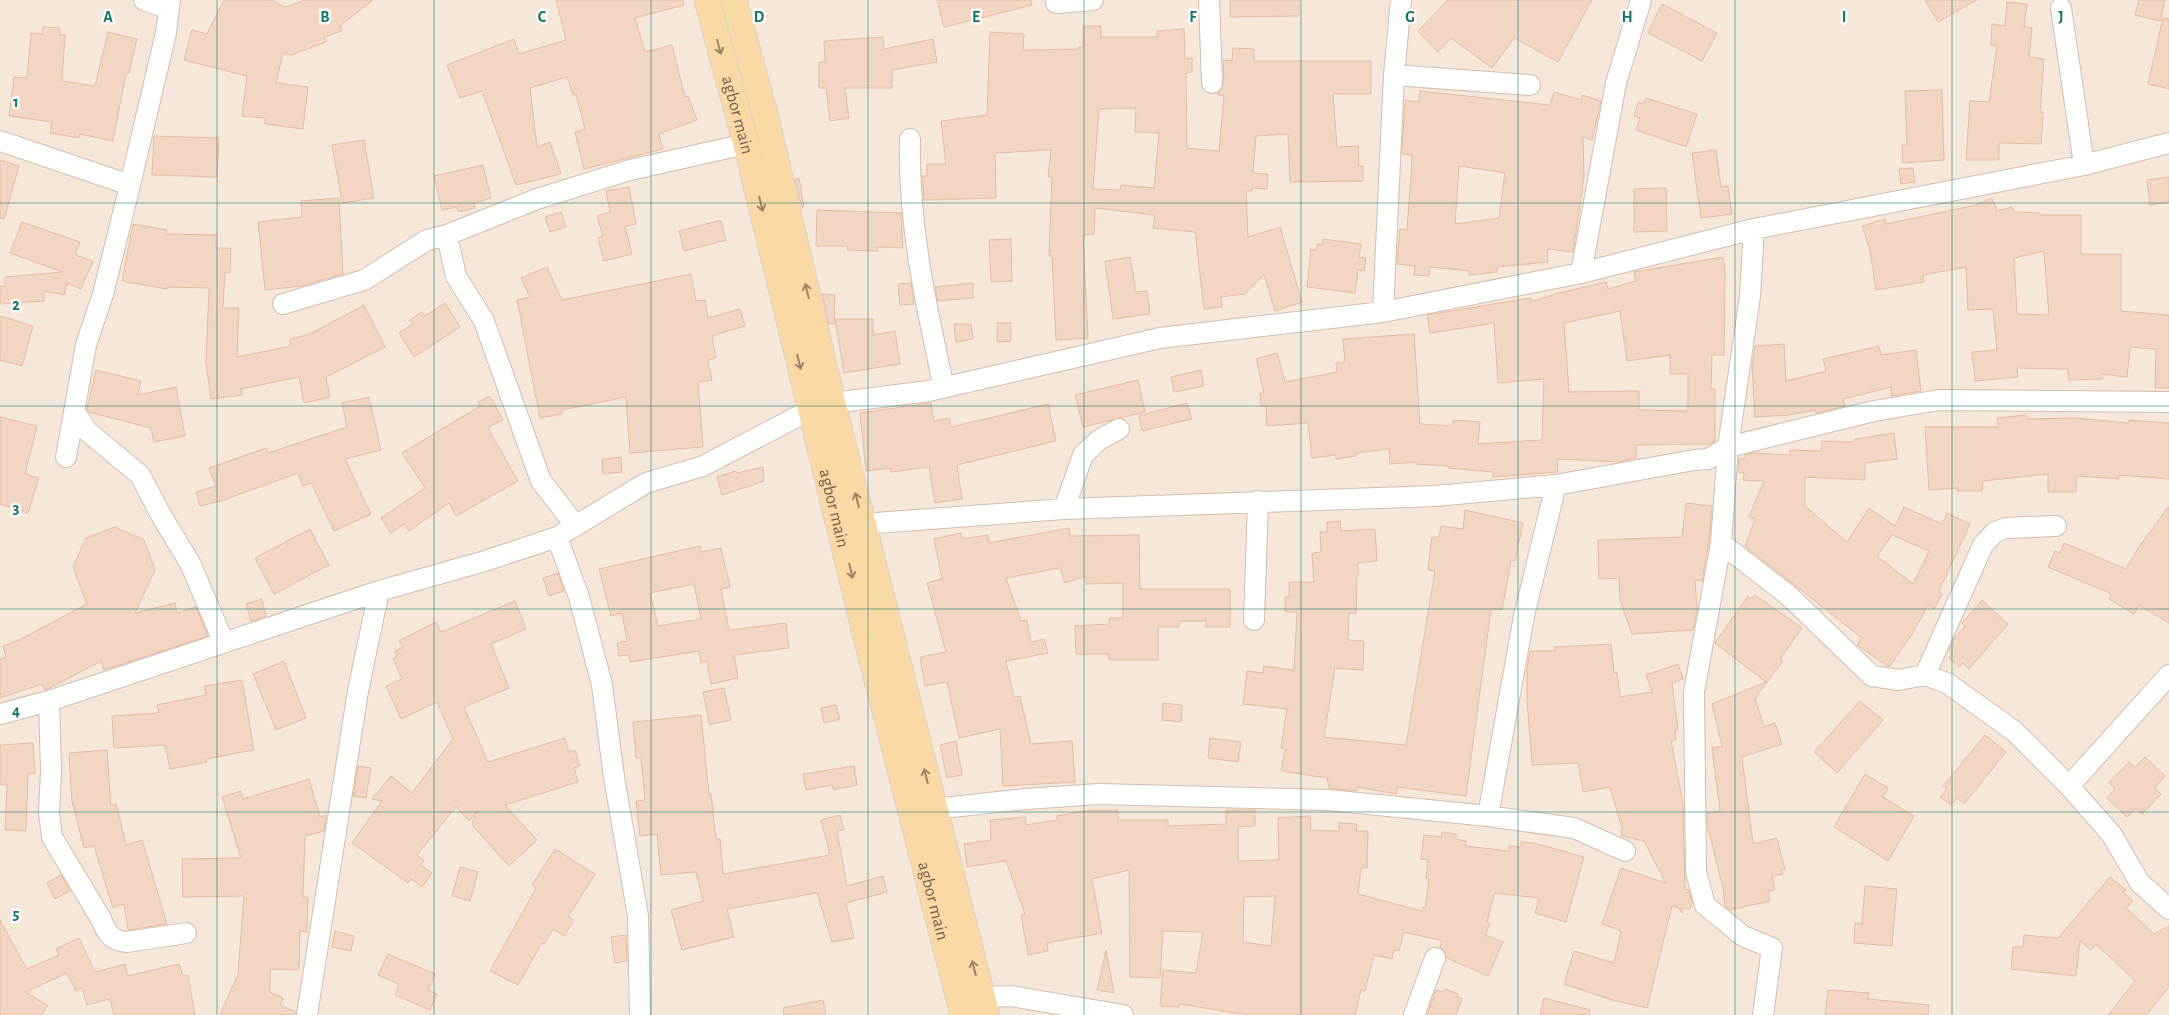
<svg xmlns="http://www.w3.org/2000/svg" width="2169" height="1015" font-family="'Alegreya Sans',sans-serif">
	<rect width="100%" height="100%" fill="#fdf6ec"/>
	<path fill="#f5e8da" d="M0 0H2169V1015H0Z"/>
	<path fill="#f3d5c3" stroke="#e6bba3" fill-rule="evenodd" d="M224 0H271L285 7 306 0H373L340 26 342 31 324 37 326 42 291 55 283 53 276 83 308 87 303 129 265 124V118L242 116 247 76 184 60 192 30 207 34Z
		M556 0H683L684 5 635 18 645 52 672 45 685 97 688 96 697 120 659 134 663 149 584 169 575 132 585 129 576 94 573 95 567 77 530 88 537 147 550 142 561 174 516 185 482 91 460 98 447 65 514 39 519 54 566 40Z
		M937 0H1031L1032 5 944 27Z
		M1230 0H1299V16L1230 17Z
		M1448 0H1592L1558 62 1514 38 1492 68 1451 38 1438 52 1418 31Z
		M1925 0H1977L1938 22Z
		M2139 0H2165L2160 21 2135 15Z
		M2007 2 2027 4 2024 27 2032 28 2029 57 2044 59 2040 112H2043L2041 144 1999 143V160H1966L1970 101 1989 102 1997 46 1991 45 1992 24 2005 26Z
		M1662 4 1717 33 1702 61 1648 33Z
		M2163 18 2169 19V89L2148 84Z
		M1083 26H1101V37H1157V31L1184 29 1185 59 1192 58V72L1186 73 1187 148 1219 151 1224 95H1218V93L1224 83 1223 60 1232 61 1233 48 1254 49V61H1371V94H1333L1337 147 1358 146 1359 166H1363V181L1290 182 1288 134 1256 136 1253 173 1268 174 1267 189 1252 188V191H1246L1248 237 1280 227 1302 302 1275 311 1264 275 1245 294 1221 297 1222 307 1204 309 1195 232 1153 228 1155 215 1095 208 1094 234 1083 235 1088 338 1056 340 1052 256H1049L1052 177H1048L1051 150 995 153 996 198 924 200 922 176H927V164H946L941 121 987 115 990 32 1024 34 1023 50 1079 49V47H1083ZM1136 108 1135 132 1159 133 1154 188 1121 185 1120 190 1093 189 1099 109Z
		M43 27 60 28V35H65L62 81 95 86 108 32 137 39 129 73H126L113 141 80 134 79 138 50 133 52 122 9 116 14 77 27 78 31 33 42 34Z
		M883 37 884 49 933 39 937 62 892 70V88H845L849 118 830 121 826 88H819V62H825L824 41Z
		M1942 90 1944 160 1903 163 1902 145H1907L1905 91Z
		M1420 91 1550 105 1554 92 1581 100 1582 95 1601 101 1592 140 1583 137 1584 177 1573 252 1547 249 1548 262 1497 267V272L1469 275V271L1430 267 1429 276 1414 275 1415 266 1397 264 1400 229 1407 230 1412 160V155L1402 154 1405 100 1419 102ZM1459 166 1505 173 1499 218 1455 224Z
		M1646 98 1697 114 1686 147 1636 130 1640 118 1634 116 1638 102 1644 104Z
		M154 136 219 138 217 177 152 175Z
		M364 140 374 198 342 203 332 145Z
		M1716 150 1721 187 1728 186 1732 214 1701 218 1692 153Z
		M0 160 19 166 4 219 0 218Z
		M483 165 491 198 474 203 475 208 459 212 457 207 442 210 434 176Z
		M1913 168 1915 182 1901 184 1899 169Z
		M2169 177V202L2150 205 2147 180Z
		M799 178 804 207H802L795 179Z
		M629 187 636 224 625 227 632 254 604 261 598 238 603 236 597 216 610 212 606 191Z
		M1666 188 1667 231 1634 232V189Z
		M339 198 343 274 301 286 265 290 258 222 302 217 301 201Z
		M1992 198 1997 211 2012 207 2014 212 2040 213V215H2081V254H2121V311L2169 315V388H2155L2156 349 2130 347 2127 377 2102 374V379L2068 380V369L2017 368 2018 377 1975 381 1972 352 1997 350 1993 309 1968 310 1966 267 1923 275 1924 282 1876 290 1870 250 1862 226 1885 219 1886 224 1976 205ZM2044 251 2049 315 2017 314 2014 258Z
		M817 210 901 213 903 248 877 247V251L847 250 848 246H816Z
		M561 212 566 227 550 232 545 217Z
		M718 221H721L726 240 684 251 679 231Z
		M22 222 80 242 75 255 93 261 81 289 67 283 64 295 44 291V301L0 304V286H5V277L63 272 10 253Z
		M133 224 167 230 166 234 216 235V248H231L230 273 225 272 223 308H239L237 357 291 346 290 339 310 334 364 305 385 347 326 377 330 397 304 403 299 377 241 389 242 395 211 399 206 363 209 288 167 287V289L122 281Z
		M1011 239 1012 281 991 282 989 240Z
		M1323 239 1361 244 1359 257 1366 258 1364 271 1358 270 1355 293 1307 287 1311 249 1316 250 1317 244 1322 245Z
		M1130 257 1136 292 1147 291 1150 314 1113 319 1105 261Z
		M1723 257 1725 268 1724 355H1712L1711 389H1715V441L1709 444 1636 445V458L1619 462 1557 459 1558 472 1493 477V472L1448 468V466L1416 464V462L1390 464 1389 449 1355 453 1356 456 1336 459V455L1312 458 1308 423 1267 426 1266 406H1261L1260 393H1264L1256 359 1277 353 1285 382 1337 372 1336 363 1345 362 1343 339 1414 334 1420 424 1452 426 1453 420 1480 422 1478 444 1542 440 1544 379 1498 383 1494 323 1430 333 1427 315 1530 298 1531 302 1559 293 1606 282 1608 289 1636 281 1634 272ZM1620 311 1627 361 1670 355V374H1688V411L1639 410V391L1569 392 1564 323Z
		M547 267 562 300 691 274 696 301 705 300 708 318 740 309 745 326 712 336 716 358 708 360 712 380 698 382 703 447 630 453 626 397 562 410V414L540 418 517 300 530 297 521 278Z
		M911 283 914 304 900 305 898 284Z
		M973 283V298L938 301 935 287Z
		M822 294 835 295 834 324H829Z
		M445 303 460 327 414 357 399 333 413 324 410 320 422 312 425 316Z
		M0 316 33 326 22 366 0 360Z
		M835 319H873V335L895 331 900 364 844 373Z
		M997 323H1011V341L997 342Z
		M954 324H971L973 339 956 342Z
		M1784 344 1786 381 1826 371 1823 359 1879 346 1881 355 1916 350 1921 391 1892 396 1891 387 1843 399 1845 406 1816 413 1815 410 1788 415 1755 417 1752 366 1755 346Z
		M96 370 141 381 138 395 176 387 185 436 154 442 151 428 89 412 87 409Z
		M1201 370 1204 386 1174 392 1171 377Z
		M1138 380 1145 412 1083 427 1075 395Z
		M490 396 503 420 489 427 490 432 518 481 456 516 449 503 409 531 404 524 391 533 381 518 425 488 402 453 480 406 478 402Z
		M369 397 381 450 345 459 371 514 334 531 311 483 303 486 298 473 221 501 200 506 196 492 216 486 209 468 266 448 268 453 347 427 342 403Z
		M931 403 934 421 949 418 951 427 1048 404 1056 441 957 465 962 499 935 503 929 467 891 472V468L866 471 860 413Z
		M1187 403 1192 419 1142 431 1139 416Z
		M2026 415 2027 419 2076 418 2129 423V420L2169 423V479L2119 475V479L2076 476V492H2048V474L1983 481 1982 491H1957L1958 488 1929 490 1925 427H1998L1997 418Z
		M0 417 37 426 25 474 39 478 28 513 0 504Z
		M1894 433 1897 459 1865 463V480L1805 477V506L1847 542 1869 508 1895 526 1904 507 1942 524 1947 513 1970 524 1939 591 1942 594 1934 609 1928 605 1913 633 1889 667 1857 645 1862 638 1745 546 1755 519 1749 517 1764 481 1743 480 1744 473 1738 472 1739 459H1745V455L1754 453 1790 455V450L1821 451 1822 441 1855 442V439ZM1892 535 1929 551 1913 584 1877 556Z
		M621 457 622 472 603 474 602 459Z
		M763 467 764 481 722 495 717 477 736 471 737 473Z
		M1686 503 1712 506 1709 542 1702 581 1695 580 1697 610 1693 630 1632 634 1620 600 1619 578 1599 579 1598 540 1682 537Z
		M2169 506V623L2139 605 2134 614 2109 599 2112 594 2048 567 2055 551 2060 553 2064 543 2126 569 2139 547Z
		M1465 510 1523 523 1515 561 1511 560 1502 610 1491 609 1466 796 1397 787 1396 794 1357 787V791L1329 788 1327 778 1281 771 1285 749 1281 748 1287 709 1243 704 1247 671 1263 673 1264 666 1294 670 1297 612H1285V597H1289V582H1314L1312 553 1321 552 1320 532H1327V522L1340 521 1341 531 1375 529 1377 561 1357 563 1359 574H1357L1356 613H1349L1348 640 1364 641 1363 670 1335 668 1324 737 1406 745 1435 571 1428 570 1432 537H1439L1441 526 1463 529Z
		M115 527 144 540 155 570 135 613 175 603 177 613 196 607 208 636 104 670 101 661 50 688 45 690 42 684 0 698V659L6 657 3 646 19 640 87 604 73 567 86 538Z
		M1069 528 1070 536 1139 535 1140 589H1230V627H1206V621H1179V627H1158V660H1109V654H1076L1075 626 1109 624V618H1123V583L1086 584V576L1065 583 1060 568 1006 578 1021 621 1027 620 1031 642 1044 639 1048 653 1006 661 1014 697 1020 696 1031 744 1072 741 1075 782 1003 786 1000 729 959 738 947 682 925 686 920 657 946 652 927 583 942 579 934 539 961 533 962 539 988 535 989 543Z
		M310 529 329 565 274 594 255 558Z
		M700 546 701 552 721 548 730 587 721 589 729 630 786 623 789 648 734 655 738 678 711 684 707 661 701 663 699 651 630 662 629 655 619 656 617 643 627 641 622 613 611 616 599 569ZM694 584 701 619 658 626 650 593Z
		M558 573 564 591 549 596 543 578Z
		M1755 595 1802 628 1780 659 1783 661 1755 698 1764 727 1775 723 1782 744 1742 757 1753 844 1777 838 1785 869 1782 870 1783 874 1772 876 1775 890 1768 891 1770 901 1730 910 1725 906 1723 888 1707 823V813L1720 811 1712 748 1722 746 1712 704 1766 682 1715 643 1748 596 1752 599Z
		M262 599 266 616 251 621 246 604Z
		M1982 600 2008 624 1969 669 1963 663 1959 667 1949 658 1952 654 1949 651 1955 637 1965 626 1962 623Z
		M515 601 526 629 491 644 509 688 464 707 488 762 565 738 569 752 575 750 580 766 574 768 578 782 505 805 537 840 509 866 472 825 477 811 469 821 456 807 417 855 424 860 421 865 432 873 422 887 411 879 408 883 352 843 382 801 372 799 391 776 412 793 453 739 437 702 401 719 386 686 402 679 393 659 397 656 395 651 403 647 399 641 436 622 441 632Z
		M1611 644 1614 673 1617 672 1620 697 1652 692 1646 675 1678 664 1683 679 1672 683 1678 730H1675L1676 740 1671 741 1683 804 1685 889 1689 890 1692 903 1690 909 1682 908V913L1679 908 1672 906 1647 1008 1612 1000 1564 984 1574 951 1614 963 1621 931 1602 924 1621 868 1666 883 1644 841 1621 836 1622 828 1610 787 1583 792 1578 763 1532 765 1527 699V668L1530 651H1555V647Z
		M284 661 306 718 276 730 253 674Z
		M242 680 254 750 206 759 207 762 170 769 165 745 114 748 112 716 159 713 157 705 206 695 204 686Z
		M724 688 731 720 710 725 703 692Z
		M1860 701 1883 720 1837 773 1814 752Z
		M1163 703 1182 705 1181 722 1162 720Z
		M836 705 840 719 824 723 821 708Z
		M701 715 709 794H711L716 839H720L723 874 830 855 821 820 840 815 844 830 837 831 847 886 883 876 887 892 846 903 854 938 832 942 817 893 727 909 734 937 682 950 671 910 703 901 696 872 661 875 657 834 640 836 636 801 645 800 641 758H636L633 722Z
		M1985 735 2006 752 1964 804 1957 798 1951 805 1940 797 1947 789 1943 786Z
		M1210 738 1241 742 1238 762 1208 758Z
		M956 741 962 775 947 778 940 745Z
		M33 743 35 773 28 774 26 831 5 830 7 784 0 785V745Z
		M107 750 111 805 116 804 126 845 142 840 167 924 128 930 124 904 113 908 94 846 84 848 72 801 69 753Z
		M2145 757 2165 776 2155 788 2161 794 2142 814 2136 808 2127 817 2107 798 2115 789 2109 783 2129 762 2135 767Z
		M358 766 371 768 366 798 353 796Z
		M854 766 857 785 833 790 832 785 806 790 803 774Z
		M1865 774 1888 788 1883 797 1914 816 1888 861 1834 827Z
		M309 779 320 817 326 815 324 831 305 836 303 897H308L307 932 300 931 299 970 270 969V992L283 998 280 1005 296 1012 295 1015H220L238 974 244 896 183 897 182 859 241 858 222 797 241 791 243 799Z
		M1091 810H1118V820H1168V826L1226 824V810H1255V826L1238 827V861L1279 860 1278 818 1310 816 1311 830 1339 831V823L1357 824 1356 831H1368L1367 868H1361L1358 894 1422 911 1423 907 1425 908 1429 878H1426L1428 860 1421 859 1424 835 1441 837 1442 832 1456 834V839L1466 841 1465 846 1509 851V846L1521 847V842L1534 843 1584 857 1566 922 1535 913 1539 898 1495 893 1487 922 1490 924 1485 935 1503 942 1488 976 1447 958 1444 951 1440 947 1442 941 1404 932 1399 951 1394 950 1392 959 1374 955 1365 991 1361 990 1355 1015H1248L1180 1004 1179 1007 1160 1006 1163 970 1196 973 1203 932 1163 931 1160 978 1130 977 1129 870 1092 879 1102 933 1047 943 1048 951 1028 955 1021 915 1025 914 1006 861 967 867 964 844 991 840 990 820 1025 817 1026 825 1057 820V816ZM1275 896 1271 946 1243 942 1244 897Z
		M555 849 595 874 568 917 574 920 564 936 553 929 544 944 542 943 518 985 490 971 536 888 532 885Z
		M460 867 478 872 470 901 452 896Z
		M61 875 70 891 55 899 47 883Z
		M2110 877 2126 890 2123 892 2133 901 2126 908 2154 934 2169 926V987L2146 1015H2108L2135 981 2096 944 2091 950 2080 941 2076 976 2011 969 2013 947H2023L2024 935 2058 938Z
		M1865 886 1897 889 1892 946 1854 943 1855 923 1862 924Z
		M0 920 27 969 59 955 56 949 79 938 95 972 125 964 128 976 179 964 183 976 188 975 195 1015H114L110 999 87 1005 82 988 76 991 67 973 26 992 48 1006 41 1015H0Z
		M335 931 354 936 351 951 332 947Z
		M626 935 627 961 615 963 611 937Z
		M1106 950 1114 993 1097 990Z
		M388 954 435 974 428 990 437 994 430 1010 395 995 399 984 378 975Z
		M1445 989 1458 994 1457 997 1462 998 1456 1015H1427L1436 990 1444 992Z
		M1828 990 1869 993 1868 999 1929 1005 1928 1015H1825Z
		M1544 998 1590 1010 1589 1015H1540Z
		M823 1000 826 1015H784L783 1008Z"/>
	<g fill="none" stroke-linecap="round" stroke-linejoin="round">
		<g stroke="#d1beb0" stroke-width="22">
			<path id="minor" d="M144 0 169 9
				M1209 0 1212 83
				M1056 3 1093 0
				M2061 8 2084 165
				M1394 75 1530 85
				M910 139C908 225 926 305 944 388
				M0 141 130 185
				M1754 229 1750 296 1728 447 1721 543 1694 692 1696 872 1705 905 1743 936 1772 948 1763 1015
				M447 235 456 276 484 321 541 481 576 526
				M1581 273 1616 83 1641 0
				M283 304 364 280 427 240 447 235 537 199 630 170 746 144
				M1383 312 1394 75 1401 0
				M833 403 929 391 1160 338 1383 312 1581 273 1754 229 2084 165 2169 143
				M74 411 87 431 140 475 161 515 191 565 223 641
				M66 457 86 345 103 294 130 185 166 33 170 0
				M1064 509 1083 455 1099 440 1119 429
				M863 524 1064 509 1435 496 1556 485 1694 460 1708 459 1728 447 1874 411 1939 400 2169 402
				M557 537 579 597 602 685 614 777 638 916 640 1015
				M1721 543 1788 595 1872 676 1899 680 1925 675 1947 683 2014 731 2069 786
				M1254 620 1258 501
				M1925 675 1983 545 1995 532 2006 528 2056 526
				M2169 675 2069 786 2112 835 2140 883 2169 909
				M49 701 51 771 49 813 52 837 101 919C106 933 112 941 127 942L186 933
				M0 714 49 701 379 591 485 561 557 537 646 483 703 466 810 410
				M934 809 1025 799 1099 794 1328 800 1488 816 1574 828 1625 851
				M1488 816 1524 616 1556 485
				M982 997 1011 996 1123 1015
				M307 1015 358 691 379 591
				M1414 1015 1435 958"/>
		</g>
		<g stroke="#dad1cd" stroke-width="27">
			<g id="major">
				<path id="s1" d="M707 0 746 144 865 633 963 1015"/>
				<path d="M734 0 767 122 835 412 987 1015"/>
			</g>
		</g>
		<use href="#minor" stroke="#fff" stroke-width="20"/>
		<use href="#major" stroke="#fbd9a5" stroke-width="25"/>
	</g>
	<defs><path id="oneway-shaft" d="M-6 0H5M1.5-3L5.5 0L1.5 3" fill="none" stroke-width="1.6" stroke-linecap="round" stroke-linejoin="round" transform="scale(1.25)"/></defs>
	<g stroke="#a18267">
		<use href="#oneway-shaft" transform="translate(719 47) rotate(75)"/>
		<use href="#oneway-shaft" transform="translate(761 204) rotate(76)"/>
		<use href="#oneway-shaft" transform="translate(807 291) rotate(-103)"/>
		<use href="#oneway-shaft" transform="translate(799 362) rotate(76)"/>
		<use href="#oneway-shaft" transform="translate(857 500) rotate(-104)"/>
		<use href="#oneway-shaft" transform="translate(851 571) rotate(77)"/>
		<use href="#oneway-shaft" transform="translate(926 776) rotate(-104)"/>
		<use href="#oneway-shaft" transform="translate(974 968) rotate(-104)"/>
	</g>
	<path fill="none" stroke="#0f766e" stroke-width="1" stroke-opacity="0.55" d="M217 0V1015M434 0V1015M651 0V1015M868 0V1015M1084 0V1015M1301 0V1015M1518 0V1015M1735 0V1015M1952 0V1015M0 203H2169M0 406H2169M0 609H2169M0 812H2169"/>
	<g text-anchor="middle" stroke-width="5" stroke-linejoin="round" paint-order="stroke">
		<g font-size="18" fill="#7a5c4d" stroke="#fffaf3">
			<text dy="6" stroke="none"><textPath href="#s1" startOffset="119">agbor main</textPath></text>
			<text dy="6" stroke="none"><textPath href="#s1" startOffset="524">agbor main</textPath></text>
			<text dy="6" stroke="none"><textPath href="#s1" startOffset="929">agbor main</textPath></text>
		</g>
	</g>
	<g font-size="16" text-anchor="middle" font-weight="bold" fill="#0f766e" stroke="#fffaf3" stroke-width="5" stroke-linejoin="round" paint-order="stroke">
		<text x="108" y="22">A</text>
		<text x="325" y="22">B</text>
		<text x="542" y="22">C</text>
		<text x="759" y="22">D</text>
		<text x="976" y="22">E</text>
		<text x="1193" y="22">F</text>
		<text x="1410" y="22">G</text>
		<text x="1627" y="22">H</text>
		<text x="1844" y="22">I</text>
		<text x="2061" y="22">J</text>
		<text x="16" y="107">1</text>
		<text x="16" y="310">2</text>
		<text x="16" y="513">3</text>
		<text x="16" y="716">4</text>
		<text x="16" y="919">5</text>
	</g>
</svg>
